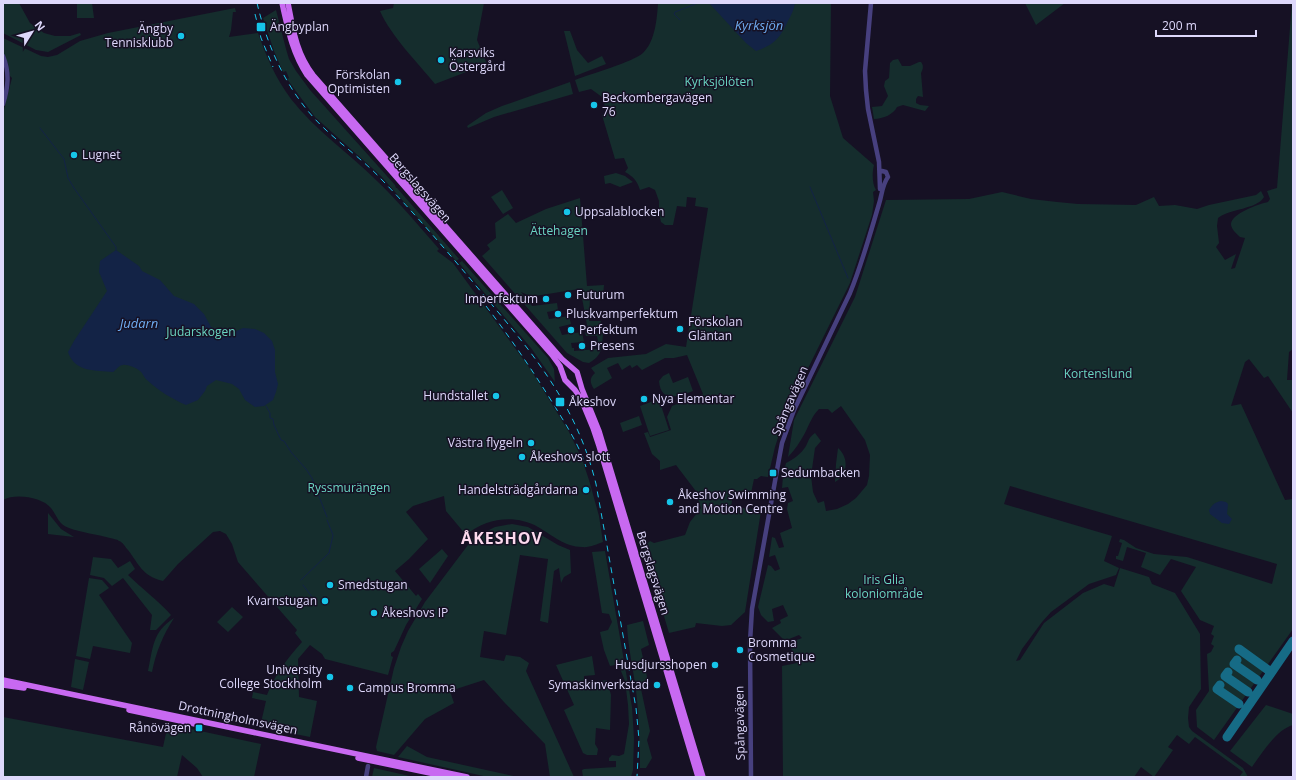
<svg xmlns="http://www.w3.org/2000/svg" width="1296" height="780" font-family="'Open Sans',sans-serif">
	<rect width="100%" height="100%" fill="#161124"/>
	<path fill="#152d2d" d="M3 3H19L30 23 44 33 55 36H70L80 33 81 35 48 52 36 50 3 33Z
		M77 3H92L94 18H77Z
		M394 3H484L477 40 487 64 435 84C417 62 391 36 380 11L393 8Z
		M658 3H831L830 96 843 138 874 165C872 172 872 184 876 190L873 192 874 201 872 215 850 283 786 413 775 447 768 477 761 476 757 479H754L750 498 733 495 731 506 761 511 745 612 731 625 722 626 696 623 695 627 669 633 644 549 647 544 650 541 654 543 685 535 690 522 701 508 695 490 676 465 660 470V461L652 454 644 433 648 432 650 437 671 430 667 417 672 406 703 394 687 355 674 358H665L642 370 637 365 632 368 630 365 622 370 618 363 607 368 612 378 594 389C590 383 589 378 595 373L591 368 608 358 646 354 666 344 686 347 708 208 695 206 696 198 687 197 686 207 677 206 673 225H665L661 222 659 213V201L655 190 649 187 640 190C637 181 634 177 625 172L628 168 624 158 615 159 602 115 607 113 602 97 591 89 579 92 575 80C590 74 633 62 643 53 655 42 657 19 658 3Z
		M1025 3H1065L1036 25Z
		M1292 3 1293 349 1289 352 1287 380H1293V413L1268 376 1264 378 1249 359 1245 362 1231 406 1241 404 1285 500 1293 499V629L1214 740 1197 727 1196 710 1209 691 1207 654 1211 652 1214 646 1211 644 1214 636 1211 634 1214 626 1200 620 1181 591 1196 567 1171 559 1160 575 1141 567 1146 553 1127 547 1123 561 1116 559V556H1118L1122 543 1119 542 1120 539 1124 540 1136 548 1154 554 1187 557 1272 584 1277 564 1010 486 1004 504 1112 536 1104 561 1119 568 1116 575 1089 584 1051 612 1042 622 1022 649 1016 661 1020 660 1044 623 1083 593 1104 584 1114 587 1120 568 1149 577 1152 584 1175 593 1200 634 1201 689 1189 707 1188 718 1189 727 1192 731 1243 768 1248 777H1239L1243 772 1195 737 1189 744 1177 735 1168 747 1173 750 1154 777 1141 767 1134 777H783L782 666 797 663 789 643 802 638 799 635 789 639H783L772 628 781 623 780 620 788 616 783 605 772 609 774 621 768 622 761 615 758 607 768 565 771 566 775 571 780 569 775 555 769 557 772 537 775 538 779 548 784 547 780 533 792 528 787 509 788 503 793 501 788 487 782 488 783 476 786 463C794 459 801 454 806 446 809 440 809 437 815 433L821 441 815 448 811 476 813 492 818 503 824 501 826 511 837 509 848 504 856 498 867 485 869 476 870 455 865 440 841 406 832 413 828 409H819C812 416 809 425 805 433 800 442 795 450 788 457L794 420 855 297 886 200 969 199 1002 192 1031 199 1057 202 1078 204 1136 205 1154 197 1159 206 1175 205 1197 209 1209 205 1256 195 1261 191 1264 197C1258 209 1229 209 1218 218L1217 226 1219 243 1216 247 1225 260 1236 254 1231 269 1235 268 1245 238 1240 237C1236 233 1231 229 1231 224 1232 213 1259 204 1268 202L1270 199 1267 191 1277 188Z
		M235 8 236 12H233L231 30 229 37 258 33C266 56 276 79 291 99 315 130 349 153 377 181 399 202 419 226 439 249L437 251 453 263 531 370 569 432 582 459 589 480 599 516 603 542C597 544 589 548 582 547 565 547 552 535 538 527 515 514 486 518 466 535L446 511 444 496 413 506 406 512 428 539 409 559 395 571 416 596 418 594 422 599 406 625 394 651 391 653V656L393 657 388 675 325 659 322 654 310 645 298 659 299 697 317 701 310 737 260 727 266 701 252 698 253 692 267 695C275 674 288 658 302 642L295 633 297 630 238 562 232 544 226 534 220 531 213 532 178 564 163 581C142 576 139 564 128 550 125 547 123 542 119 541 117 539 113 539 110 538 97 534 82 533 69 528 59 525 57 516 51 508 42 497 15 493 3 500V113L12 78 10 76 8 64 3 52V38L41 56 48 57 57 55 80 41 108 33Z
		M276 10 286 49 289 59 296 71 310 90 395 185 396 188H397L459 259 456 261 381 176 315 117 287 79 289 78 286 71 283 72 274 51 263 18Z
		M564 31H570L577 50 588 63 602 56 606 64 575 76Z
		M898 59 902 66H910L919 62H921C924 66 923 69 921 73L923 97 918 96 916 99V103L920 105 929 106 925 111 903 105 897 107C894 114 883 119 874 119L872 107 882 106 888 96 884 86 885 81 889 78 890 63 893 60Z
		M570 82 573 94 494 117 468 128 467 126 486 113 502 106Z
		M616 173 625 176 633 182 620 187 610 183 605 184 604 176Z
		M502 190 513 208 503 214 491 197Z
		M580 198 587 286 604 285 603 297H590L589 321H601L600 328H590L587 325 582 298 579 289 535 296V301L530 302 528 295 521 292 532 306 557 303 558 310 547 312 549 319 569 316 571 324 559 327 562 335 582 332 584 342 571 343 572 348H574V351L597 349 596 341H598L597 336H586L585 333 586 332 596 334 599 332H603C602 347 603 355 589 363L583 362 567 353 482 256 490 249 487 245 496 238 495 223 508 214 516 223 546 209Z
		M462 261 548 358 554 369 555 382 531 348 459 263Z
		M669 373 673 383 688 377 693 391C679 396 661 404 659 381L663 376Z
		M659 399 669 430 650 436 640 406Z
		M639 416 642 425 623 432 620 423Z
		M838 448C850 459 847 475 835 482L836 464Z
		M48 513 61 529 74 537 48 534Z
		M512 524 528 527 558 545 570 550 571 573 564 577 561 583 559 568 554 571 548 623 540 621 548 559 520 555 506 635 484 631 480 657 504 661 506 655 520 657 529 663 526 671 574 777H550L545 744 504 702 484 680 450 691 454 703 425 719 394 755 377 751 376 747 394 668 401 647 408 631 425 602 474 537 477 534 479 535 495 527Z
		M442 549 448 556 430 583 419 569Z
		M605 551 632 707 634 738 633 770 631 777H583L582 770 584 769 616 767V761H609V758L612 755 619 756 624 754 629 724 628 705 625 681 619 666 615 665 610 666 604 650 600 632 608 630 612 622 609 614 602 613 592 552Z
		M93 557 111 559 118 568 130 561 135 569 128 575C142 589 158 600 171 615L156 630H150L152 615 123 578 112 586 104 578 90 575Z
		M89 578 102 580 109 588 99 595 132 643 130 653 93 646 90 659 76 656Z
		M232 607 243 617 228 632 217 622Z
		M174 618C163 635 156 652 152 672L148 671C153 649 152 632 174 618Z
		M643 621 649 645 641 649 649 686 641 689 650 731 647 740 652 758 646 768H640C640 742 639 716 636 690 633 668 628 647 627 625Z
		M592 656 595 675 584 676V683L607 680 611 695 610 730 596 728 595 744 598 749 597 755H587L583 753 564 710 574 705 556 665Z
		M75 659 89 662 83 690 71 687Z
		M1266 705 1293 714V725C1277 729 1261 754 1252 767L1230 751Z
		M3 717 163 747 168 724 261 744 254 777H203L197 768 182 755 177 777H3Z
		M407 746 427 757 518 777H488L398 757Z
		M374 768 414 777H372Z"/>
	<path fill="#132346" d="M709 3H795C794 10 791 15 788 21 780 38 774 45 756 51L746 43Z
		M116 250 139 266 142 271 160 280 174 296 194 304 204 314 211 327 218 330 232 333 243 328 255 329 264 333 272 341 275 350V372L278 384 276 392 273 400 264 406 255 407 245 400 239 389 232 384 216 380 207 386 205 391 198 400 186 405C172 399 159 391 147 380 144 378 143 373 140 371 137 368 126 364 123 365 119 365 116 370 113 372 96 370 75 373 68 352L74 341 107 291 99 272 100 261Z
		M1221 501 1226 502 1228 504 1227 514 1232 519 1229 524 1222 523 1210 514 1209 510C1212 505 1215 502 1221 501Z"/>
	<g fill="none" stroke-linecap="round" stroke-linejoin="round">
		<path stroke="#132346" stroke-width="1" d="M680 20 674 14 675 12 698 3
			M40 128 64 159 68 178 74 188 116 247V250
			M810 187 848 278
			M266 406 270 413V418L273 419 274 425 281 440 284 441 291 452 306 469 312 478 327 517
			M301 580 329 553 333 535 327 520
			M303 585 316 602"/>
		<path stroke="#166b86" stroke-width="9" d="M1239 649 1271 672
			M1237 660 1234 664 1257 680
			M1228 672 1225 676 1248 692
			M1220 685 1217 689 1239 704
			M1227 737 1293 641"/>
		<path stroke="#47407f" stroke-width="4.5" d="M871 3 865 71 866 90 868 109 879 162 880 189
			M3 56C10 73 8 88 3 104
			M366 777 368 766
			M751 777 750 642 752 609 779 459 782 443 794 410 850 293C862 264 870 234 879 204 882 195 882 185 888 177L886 172 882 171 880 172"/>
		<path stroke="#c869f1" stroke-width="5.5" d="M282 3C288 29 292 52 307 75L552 355 560 366 565 380 575 390 581 399 593 428 599 446 698 777
			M288 3C293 29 296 53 313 75L562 359 577 372 582 389 599 431 703 777
			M3 680 467 777
			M3 685 24 688
			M129 710 195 724
			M358 758 449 777"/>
		<path stroke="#16c5e9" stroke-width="1" stroke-dasharray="6 5" stroke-linecap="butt" d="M257 3C267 45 285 86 314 118 335 141 362 158 383 181 416 215 447 251 477 287 530 350 576 402 596 484L636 708 639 739 637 777
			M255 14 261 38 273 67
			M486 306C512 340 535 374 557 410 568 428 580 447 586 467"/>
	</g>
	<g fill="#16c5e9" stroke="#161124" stroke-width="1.5">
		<rect x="256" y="22" width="10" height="10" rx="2"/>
		<circle cx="181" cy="36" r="4"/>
		<circle cx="441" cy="60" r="4"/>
		<circle cx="398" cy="82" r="4"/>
		<circle cx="594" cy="105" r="4"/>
		<circle cx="74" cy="155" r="4"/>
		<circle cx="567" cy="212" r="4"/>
		<circle cx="568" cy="295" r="4"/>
		<circle cx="546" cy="299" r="4"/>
		<circle cx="558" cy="314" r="4"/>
		<circle cx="680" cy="329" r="4"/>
		<circle cx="571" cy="330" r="4"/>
		<circle cx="582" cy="346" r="4"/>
		<circle cx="496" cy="396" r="4"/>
		<circle cx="644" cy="399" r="4"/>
		<rect x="555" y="397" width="10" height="10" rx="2"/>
		<circle cx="531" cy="443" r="4"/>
		<circle cx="522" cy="457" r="4"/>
		<rect x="769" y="469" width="8" height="8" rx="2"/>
		<circle cx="586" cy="490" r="4"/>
		<circle cx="670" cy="502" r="4"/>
		<circle cx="330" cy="585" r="4"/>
		<circle cx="325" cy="601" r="4"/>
		<circle cx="374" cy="613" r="4"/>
		<circle cx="740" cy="650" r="4"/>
		<circle cx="715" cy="665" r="4"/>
		<circle cx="330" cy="677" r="4"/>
		<circle cx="657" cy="685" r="4"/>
		<circle cx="350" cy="688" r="4"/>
		<rect x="195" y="724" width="8" height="8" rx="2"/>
	</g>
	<g text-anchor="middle" stroke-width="3" stroke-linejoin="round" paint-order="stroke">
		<g font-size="12" fill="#ded8fb" stroke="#161124" text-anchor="start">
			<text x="270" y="31">Ängbyplan</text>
			<text x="173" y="33" text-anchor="end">Ängby<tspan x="173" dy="14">Tennisklubb</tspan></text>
			<text x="449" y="57">Karsviks<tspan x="449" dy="14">Östergård</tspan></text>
			<text x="390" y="79" text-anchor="end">Förskolan<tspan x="390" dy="14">Optimisten</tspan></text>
			<text x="602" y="102">Beckombergavägen<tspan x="602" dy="14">76</tspan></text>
			<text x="82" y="159">Lugnet</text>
			<text x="575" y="216">Uppsalablocken</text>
			<text x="576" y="299">Futurum</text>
			<text x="538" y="303" text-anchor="end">Imperfektum</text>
			<text x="566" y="318">Pluskvamperfektum</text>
			<text x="688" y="326">Förskolan<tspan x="688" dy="14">Gläntan</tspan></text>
			<text x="579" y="334">Perfektum</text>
			<text x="590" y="350">Presens</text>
			<text x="488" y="400" text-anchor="end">Hundstallet</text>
			<text x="652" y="403">Nya Elementar</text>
			<text x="569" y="406">Åkeshov</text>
			<text x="523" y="447" text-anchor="end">Västra flygeln</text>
			<text x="530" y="461">Åkeshovs slott</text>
			<text x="781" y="477">Sedumbacken</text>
			<text x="578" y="494" text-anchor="end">Handelsträdgårdarna</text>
			<text x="678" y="499">Åkeshov Swimming<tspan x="678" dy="14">and Motion Centre</tspan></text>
			<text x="338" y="589">Smedstugan</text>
			<text x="317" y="605" text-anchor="end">Kvarnstugan</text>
			<text x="382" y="617">Åkeshovs IP</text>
			<text x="748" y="647">Bromma<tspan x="748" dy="14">Cosmetique</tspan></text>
			<text x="707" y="669" text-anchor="end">Husdjursshopen</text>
			<text x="322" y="674" text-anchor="end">University<tspan x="322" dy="14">College Stockholm</tspan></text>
			<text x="649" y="689" text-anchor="end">Symaskinverkstad</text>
			<text x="358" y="692">Campus Bromma</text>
			<text x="191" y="732" text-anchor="end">Rånövägen</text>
		</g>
		<g font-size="12" fill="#6ad5c2" stroke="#161124">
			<text x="719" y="86">Kyrksjölöten</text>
			<text x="559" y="235">Ättehagen</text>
			<text x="201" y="336">Judarskogen</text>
			<text x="1098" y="378">Kortenslund</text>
			<text x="349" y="492">Ryssmurängen</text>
			<text x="884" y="584">Iris Glia<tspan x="884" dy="14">koloniområde</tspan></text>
		</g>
		<g font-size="12" fill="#ded8fb" stroke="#161124">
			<text transform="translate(420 188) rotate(49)" y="4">Bergslagsvägen</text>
			<text transform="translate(790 401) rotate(-67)" y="4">Spångavägen</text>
			<text transform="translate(653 573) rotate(73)" y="4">Bergslagsvägen</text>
			<text transform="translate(238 718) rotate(12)" y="4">Drottningholmsvägen</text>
			<text transform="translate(740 723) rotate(-91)" y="4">Spångavägen</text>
		</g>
		<g font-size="13" font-style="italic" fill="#6facf2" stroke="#161124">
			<text x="759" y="30">Kyrksjön</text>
			<text x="139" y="328">Judarn</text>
		</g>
		<g font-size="16" font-weight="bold" letter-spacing="1" fill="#fcd9ed" stroke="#161124">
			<text x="502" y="544">ÅKESHOV</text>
		</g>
	</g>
	<rect width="1296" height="780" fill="none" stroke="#ded8fb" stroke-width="8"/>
	<g transform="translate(32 32) rotate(53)" stroke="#161124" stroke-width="3" paint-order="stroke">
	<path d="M0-3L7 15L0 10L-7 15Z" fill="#ded8fb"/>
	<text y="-6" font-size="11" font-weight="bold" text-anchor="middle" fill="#ded8fb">N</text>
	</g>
	<path d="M1156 30v6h100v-6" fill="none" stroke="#ded8fb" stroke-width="2"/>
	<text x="1162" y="30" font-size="12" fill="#ded8fb" stroke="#161124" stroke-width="3" paint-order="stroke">200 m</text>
</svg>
